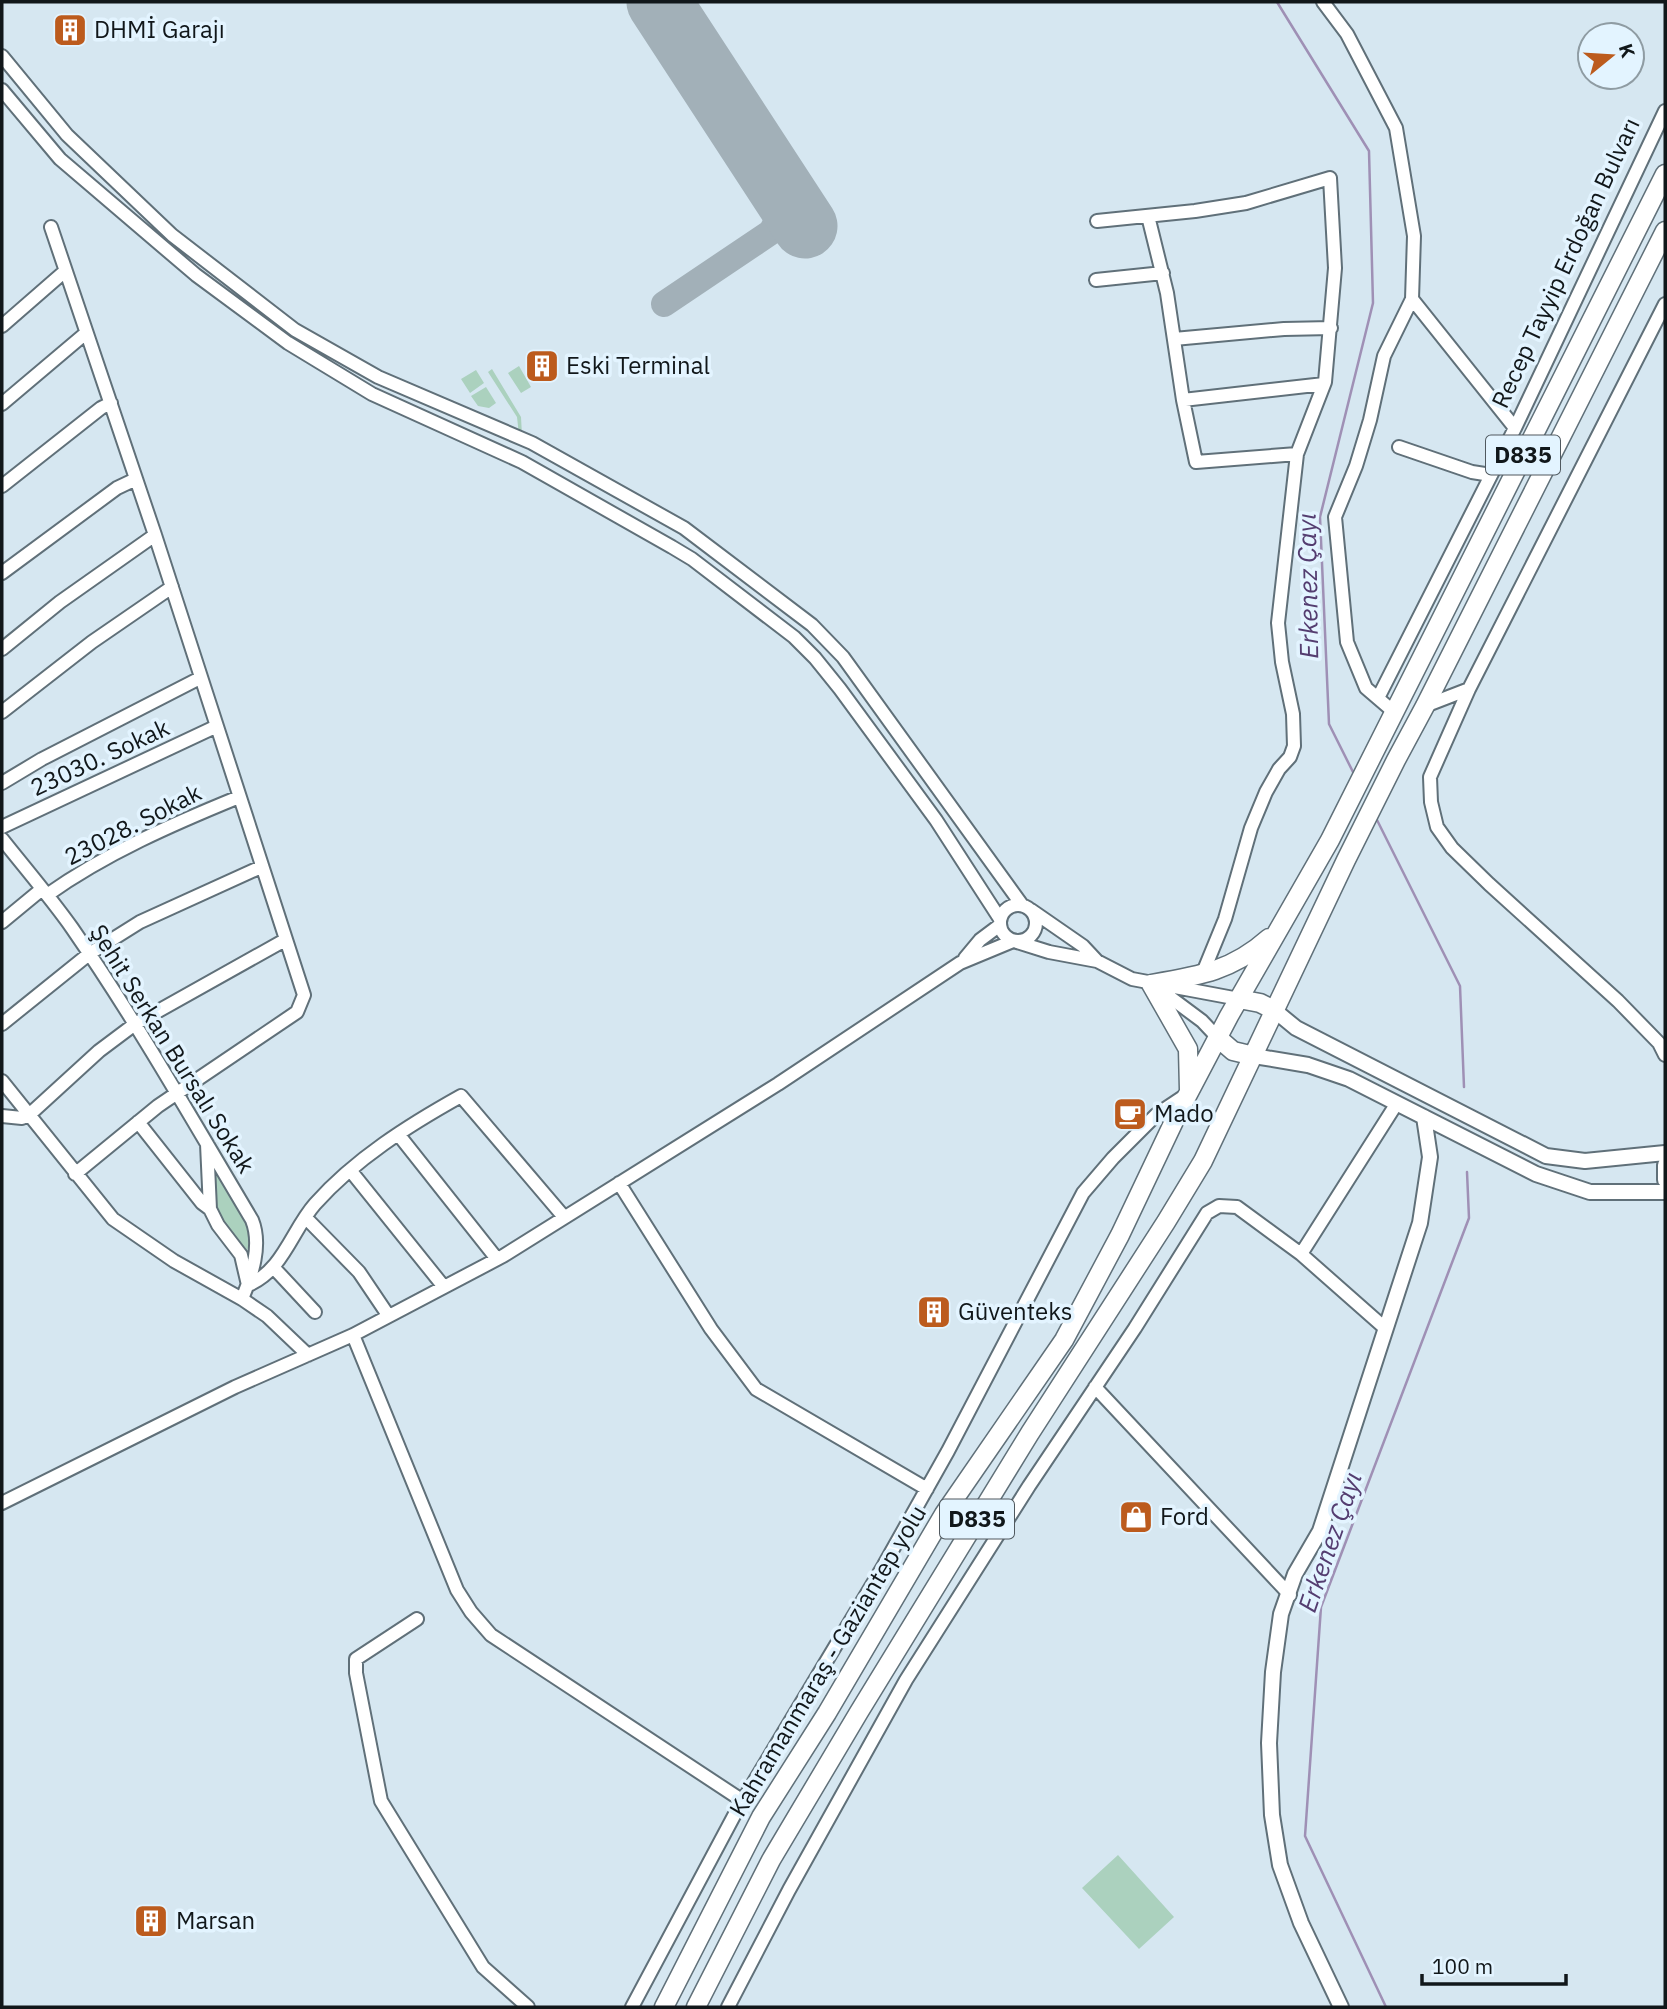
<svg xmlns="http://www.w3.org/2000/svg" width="1667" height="2009" font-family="'IBM Plex Sans',sans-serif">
	<rect width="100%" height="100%" fill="#d6e7f1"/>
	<path fill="#abd1be" d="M519 366 531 387 521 393 508 373Z
		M492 369 521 417 522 435H519L517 417 488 372Z
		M476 370 484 383 470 393 461 379Z
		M486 387 496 403 489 408 478 406 471 396Z
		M216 1168 251 1228 247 1254 218 1216 214 1205Z
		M1118 1855 1174 1917 1139 1949 1082 1888Z"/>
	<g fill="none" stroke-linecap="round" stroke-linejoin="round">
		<path stroke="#9f90b5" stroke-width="2.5" d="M1277 2 1369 151 1373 303 1320 517 1329 724 1355 776
			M1375 816 1460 986 1464 1087
			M1386 2007 1305 1836 1321 1607 1469 1218 1467 1172"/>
		<path stroke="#a2b0b8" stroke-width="26" d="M664 304 771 232 781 214 786 197"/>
		<path stroke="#a2b0b8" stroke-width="65" d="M659 2 805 226"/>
		<g stroke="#607079" stroke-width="16">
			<path id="minor" d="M1323 2 1347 34 1396 128 1414 236 1412 299 1515 428
				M2 56 67 135 172 235 295 330 378 377 532 443 684 528 812 625 843 657 1022 905
				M2 90 60 159 196 275 288 343 372 394 522 462 672 547 692 559 794 637 815 658 840 689 936 820 1000 919
				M1148 216 1167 293 1183 400 1196 462 1297 454
				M1097 221 1195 211 1246 203 1330 178 1335 268 1325 382 1297 454 1278 623 1282 662 1293 714 1294 746 1290 757 1279 769 1266 792 1251 828 1225 919 1202 975
				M51 227 155 535 304 995 297 1012 158 1106 75 1174
				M1096 280 1163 273
				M2 326 64 272
				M1174 339 1284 329 1331 328
				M1183 400 1324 384
				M2 404 86 333
				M1399 447 1472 472 1491 475
				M2 486 101 408 111 403
				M2 573 117 488 136 479
				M2 649 60 602 155 535
				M1469 689 1430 777 1431 802 1437 827 1452 848 1489 884 1618 1001 1659 1043 1665 1055
				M1378 698 1515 428 1665 111
				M1425 706 1469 689 1665 304
				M2 712 92 642 172 587
				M1394 712 1366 688 1347 642 1335 517 1356 466 1370 420 1384 356 1412 299
				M2 783 42 759 200 678
				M2 827 215 727
				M2 839C25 868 50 897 72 928 137 1022 193 1121 252 1220 262 1245 252 1275 242 1299
				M47 895C106 853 173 824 239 797
				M1000 923a18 18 0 1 1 36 0a18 18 0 1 1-36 0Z
				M1031 910 1083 946 1097 961
				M2 922 42 889
				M1017 942 1049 952 1097 961 1132 979 1239 999
				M965 958 980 940 1000 925
				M1155 986 1202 1021 1218 1038
				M2 1024 89 954 140 922 261 867
				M2 1081 113 1219 174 1261 242 1299 267 1316 308 1355
				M2 1116 22 1118 29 1115 99 1051 135 1024 285 940
				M138 1122 202 1203 210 1209
				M398 1134 497 1259
				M207 1144 210 1209 218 1225 241 1255 248 1285C283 1271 292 1230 315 1204 355 1159 409 1125 461 1096L564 1217
				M350 1170 444 1287
				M619 1183 711 1329 756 1389 927 1489
				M306 1218 359 1272 388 1315
				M1301 1254 1386 1329
				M274 1268 315 1312
				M353 1335 457 1590 471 1612 491 1635 743 1801
				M1095 1387 1290 1595
				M2 1503 235 1387 353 1335 503 1256 778 1084 960 963 1013 941
				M417 1619 356 1659V1673L381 1801 483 1967 528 2007
				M632 2007 736 1812 884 1565 948 1451 1083 1193 1113 1158 1156 1115 1186 1095
				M728 2007 789 1890 906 1680 1029 1486 1135 1328 1207 1213 1219 1206 1237 1207 1301 1254 1397 1103"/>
		</g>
		<g stroke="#607079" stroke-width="18">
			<path id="major" d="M1274 1010 1296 1028 1546 1156 1585 1161 1665 1153
				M1254 1056 1308 1065 1349 1079 1536 1174 1590 1192H1665
				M1665 1165V1180
				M1341 2007 1301 1923 1280 1865 1272 1815 1269 1743 1273 1672 1281 1614 1295 1574 1320 1531 1420 1223 1430 1157 1424 1117"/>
		</g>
		<g stroke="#607079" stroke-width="21">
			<path id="highway" d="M1239 999 1260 1003 1274 1010
				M1218 1038 1233 1051 1254 1056
				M1189 1090 1188 1049 1151 984C1199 976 1232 971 1269 938
				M664 2007 761 1817 827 1713 944 1514 1064 1340 1120 1235 1177 1115 1229 1016 1330 840 1665 174
				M696 2007 771 1860 859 1712 1030 1433 1166 1222 1203 1161 1346 860 1396 760 1425 706 1665 231"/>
		</g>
		<use href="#minor" stroke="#fff" stroke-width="12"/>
		<use href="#major" stroke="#fff" stroke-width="14"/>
		<use href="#highway" stroke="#fff" stroke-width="18"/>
	</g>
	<defs>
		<g id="building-square" transform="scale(1.75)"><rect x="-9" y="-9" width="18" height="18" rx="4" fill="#bc5b1d" stroke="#e3f4ff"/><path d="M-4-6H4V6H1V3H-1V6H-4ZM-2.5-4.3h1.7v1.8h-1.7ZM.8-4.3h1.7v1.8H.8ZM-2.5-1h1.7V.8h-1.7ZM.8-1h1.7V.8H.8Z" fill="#fff"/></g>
		<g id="cafe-square" transform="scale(1.75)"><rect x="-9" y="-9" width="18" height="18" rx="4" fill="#bc5b1d" stroke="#e3f4ff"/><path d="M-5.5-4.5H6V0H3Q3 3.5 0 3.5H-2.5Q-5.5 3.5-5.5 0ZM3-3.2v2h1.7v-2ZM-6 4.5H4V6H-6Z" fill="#fff"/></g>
		<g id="shop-square" transform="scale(1.75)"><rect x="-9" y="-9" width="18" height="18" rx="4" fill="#bc5b1d" stroke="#e3f4ff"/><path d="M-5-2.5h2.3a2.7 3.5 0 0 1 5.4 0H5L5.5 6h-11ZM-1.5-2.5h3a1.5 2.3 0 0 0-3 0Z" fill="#fff"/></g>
	</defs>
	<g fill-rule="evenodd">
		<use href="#building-square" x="70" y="30"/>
		<use href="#building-square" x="542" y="366"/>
		<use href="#cafe-square" x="1130" y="1114"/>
		<use href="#building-square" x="934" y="1312"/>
		<use href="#shop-square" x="1136" y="1517"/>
		<use href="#building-square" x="151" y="1921"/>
	</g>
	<g text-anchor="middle" stroke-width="7" stroke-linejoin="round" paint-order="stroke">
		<g fill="#e3f4ff" stroke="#50595f" stroke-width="2">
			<rect x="1486" y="435.5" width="74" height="39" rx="5"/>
			<rect x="940" y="1499.5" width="74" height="39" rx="5"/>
		</g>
		<g font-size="23" font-weight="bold" fill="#11171a">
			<text x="1523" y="463">D835</text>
			<text x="977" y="1527">D835</text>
		</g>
		<g font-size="24" fill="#11171a" stroke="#e3f4ff" text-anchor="start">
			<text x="94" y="38">DHMİ Garajı</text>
			<text x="566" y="374">Eski Terminal</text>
			<text x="1154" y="1122">Mado</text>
			<text x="958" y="1320">Güventeks</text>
			<text x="1160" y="1525">Ford</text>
			<text x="176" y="1929">Marsan</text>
		</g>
		<g font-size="24" fill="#11171a" stroke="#e3f4ff">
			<text transform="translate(1566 263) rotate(-65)" y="8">Recep Tayyip Erdoğan Bulvarı</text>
			<text transform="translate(100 758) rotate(-25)" y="8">23030. Sokak</text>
			<text transform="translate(133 825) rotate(-27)" y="8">23028. Sokak</text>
			<text transform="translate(172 1049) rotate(58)" y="8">Şehit Serkan Bursalı Sokak</text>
			<text transform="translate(828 1661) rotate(-59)" y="8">Kahramanmaraş - Gaziantep yolu</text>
		</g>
		<g font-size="26" font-style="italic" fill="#543d70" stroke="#e3f4ff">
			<text transform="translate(1308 586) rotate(-91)" y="9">Erkenez Çayı</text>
			<text transform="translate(1330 1542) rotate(-71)" y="9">Erkenez Çayı</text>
		</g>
	</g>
	<rect width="1667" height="2009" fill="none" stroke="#11171a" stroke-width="7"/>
	<g transform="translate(1611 56) rotate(72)"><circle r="33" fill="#e3f4ff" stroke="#8f9ca3" stroke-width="2"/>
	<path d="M0-5L12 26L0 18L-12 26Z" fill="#bc5b1d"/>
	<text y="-10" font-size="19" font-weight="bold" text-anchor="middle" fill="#11171a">K</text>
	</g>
	<path d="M1422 1974v10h144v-10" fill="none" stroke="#11171a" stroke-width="3.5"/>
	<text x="1432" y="1974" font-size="21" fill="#11171a" stroke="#e3f4ff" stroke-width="5" paint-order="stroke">100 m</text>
</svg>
